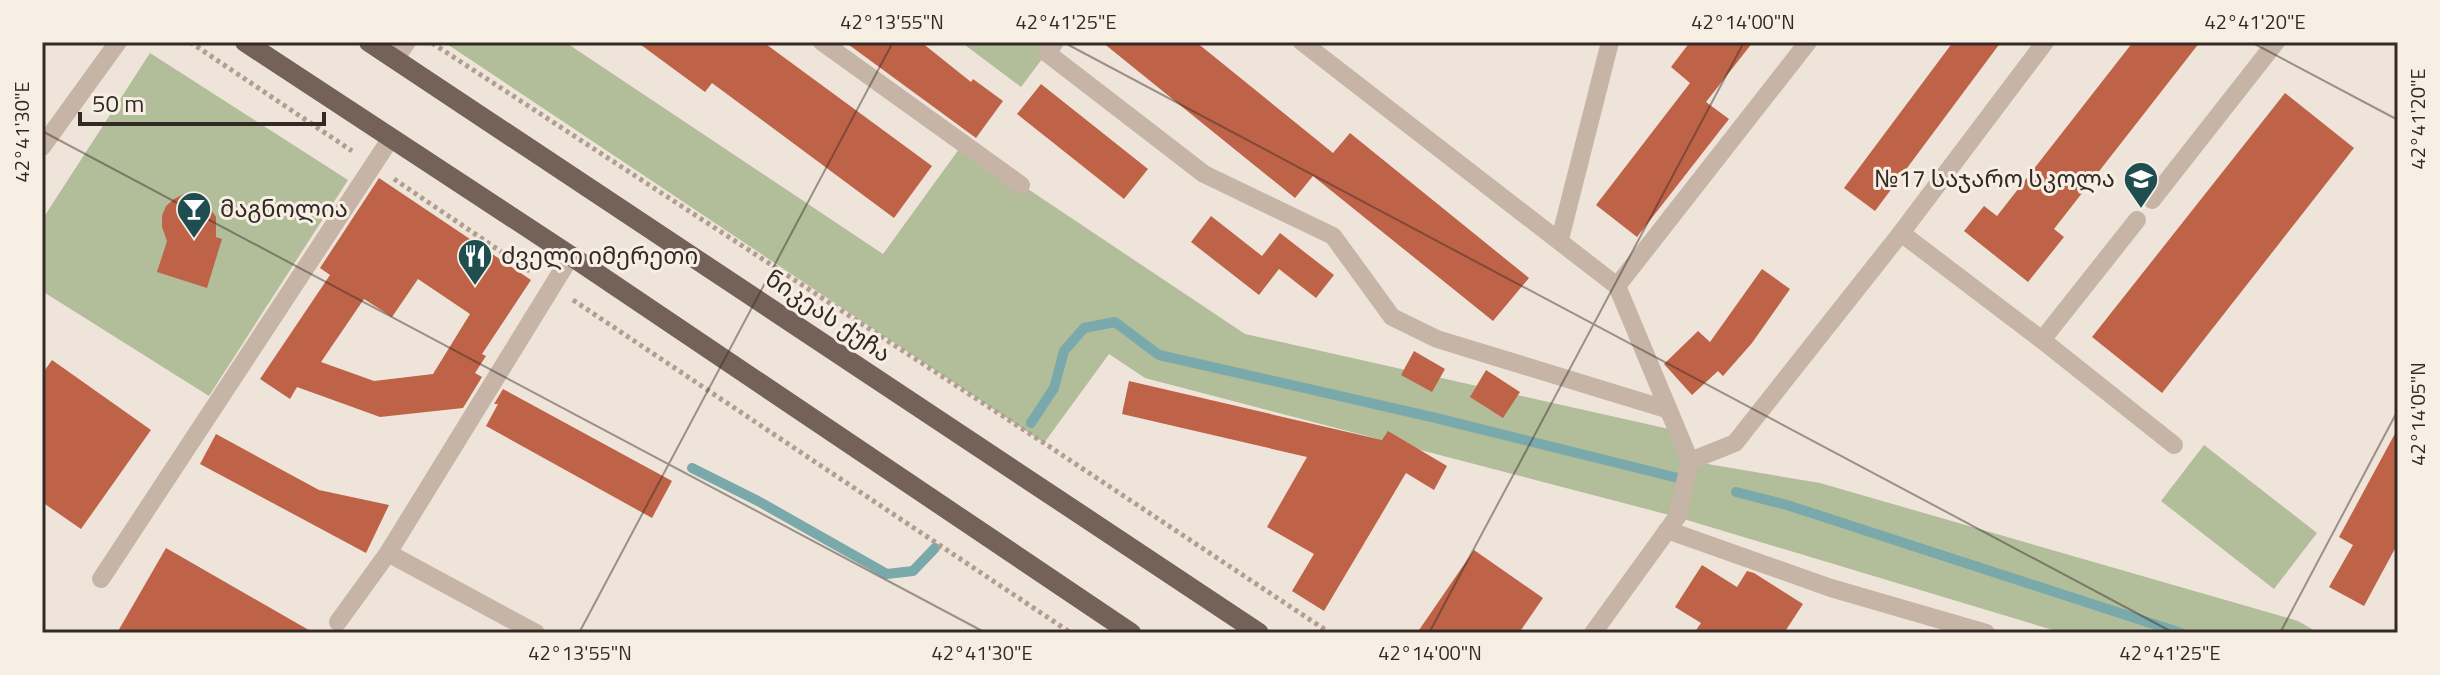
<svg xmlns="http://www.w3.org/2000/svg" width="2440" height="675" font-family="'Titillium Web','Noto Sans Georgian',sans-serif">
	<rect width="100%" height="100%" fill="#efe4d9"/>
	<path fill="#b2bd9a" d="M444 42H565L883 254 962 145 1245 334 1678 431 1690 461 1820 483 2298 621 2319 633H2063L1677 517 1145 378 1109 354 1044 443Z
		M961 42H1055L1021 87Z
		M150 53 348 180 209 396 42 291V220Z
		M2204 445 2317 533 2274 589 2161 501Z"/>
	<g fill="none" stroke-linecap="round" stroke-linejoin="round">
		<path stroke="#79a9aa" stroke-width="10" d="M1031 423 1054 388 1064 351 1084 328 1115 322 1159 355 1436 418 1682 479
			M692 468 758 501 887 574 913 571 935 548
			M1736 492 1787 505 2181 633"/>
	</g>
	<path fill="#be6347" fill-rule="evenodd" d="M637 42H763L932 166 894 218 712 83 705 92Z
		M845 42H921L971 82 973 79 1003 101 976 138Z
		M1102 42H1196L1333 153 1350 133 1529 278 1493 321 1313 176 1295 198Z
		M1690 42H1753L1706 102 1729 119 1637 237 1596 205 1690 83 1671 67Z
		M1953 42H2001L1875 211 1844 188Z
		M2133 42H2200L2054 229 2064 237 2028 282 1964 231 1984 206 1997 216Z
		M1041 84 1148 169 1124 199 1017 114Z
		M2285 93 2354 148 2162 393 2092 337Z
		M379 178 531 280 482 354 486 356 475 373 482 377 463 408 380 417 297 387 290 399 260 379 330 275 320 268ZM418 279 470 314 433 374 374 381 321 362 364 299 392 317Z
		M184 194 194 195 204 199 216 217V237L222 239 207 288 157 272 167 241 162 227V216L166 206 174 199Z
		M1211 216 1262 256 1280 233 1334 275 1316 298 1279 269 1259 295 1191 242Z
		M1762 269 1790 289 1752 343 1723 376 1718 371 1692 395 1664 364 1698 331 1710 342Z
		M1414 351 1445 369 1432 392 1401 375Z
		M52 360 151 430 81 529 42 502V374Z
		M1486 370 1520 392 1503 418 1470 397Z
		M1129 381 1382 440 1388 431 1447 466 1434 490 1406 473 1324 611 1292 591 1314 554 1267 527 1307 457 1122 414Z
		M503 389 672 481 652 518 486 426 498 404H494Z
		M2398 428V543L2364 606 2329 587 2353 545 2339 537Z
		M216 434 319 490 389 505 366 553 200 464Z
		M166 548 314 633H117Z
		M1474 550 1543 598 1519 633H1417Z
		M1702 565 1737 587 1747 571 1754 573 1803 604 1784 633H1694L1701 623 1675 607Z"/>
	<g fill="none" stroke-linecap="round" stroke-linejoin="round">
		<path stroke="#b29e90" stroke-width="5" stroke-dasharray="4 4" stroke-linecap="butt" d="M190 42 352 151
			M432 43 1044 443 1330 633
			M394 179 531 272
			M573 300 1071 633"/>
		<path stroke="#c6b4a6" stroke-width="18" d="M822 42 1021 185
			M1055 42 1047 53 1204 174 1333 236 1392 317 1437 339 1669 410
			M1302 42 1617 286
			M2045 42 1901 233 2042 340 2137 220
			M395 59 407 42
			M42 147 118 42
			M2152 200 2276 42
			M1560 239 1610 42
			M2042 340 2174 445
			M1690 461 1735 443 1901 233
			M1667 530 1831 588 1986 633
			M388 553 536 633
			M101 579 391 138
			M338 622 388 553 571 256
			M1593 633 1677 517 1690 461 1617 286 1808 42"/>
		<path stroke="#746158" stroke-width="20" d="M245 42 571 256 1131 633
			M369 42 1259 633"/>
	</g>
	<path fill="none" stroke="#332a26" stroke-width="2" stroke-opacity="0.45" d="M1063 42 2174 633M2251 42 2398 120M42 44 43 42M42 131 986 633M579 633 893 42M1429 633 1744 42M2280 633 2398 410"/>
	<defs>
		<g id="school-pin" transform="scale(1.8)"><path d="M0 17L-7.5 6A9.5 9.5 0 1 1 7.5 6Z" fill="#1f4e51" stroke="#f7efe4"/><path d="M0-5L7-2L0 1L-7-2ZM-4 1L0 2.5L4 1V4Q0 6-4 4Z" fill="#fff"/></g>
		<g id="bar-pin" transform="scale(1.8)"><path d="M0 17L-7.5 6A9.5 9.5 0 1 1 7.5 6Z" fill="#1f4e51" stroke="#f7efe4"/><path d="M-6-5H6L.8 .8V4.5H3.5V6h-7V4.5H-.8V.8Z" fill="#fff"/></g>
		<g id="restaurant-pin" transform="scale(1.8)"><path d="M0 17L-7.5 6A9.5 9.5 0 1 1 7.5 6Z" fill="#1f4e51" stroke="#f7efe4"/><path d="M-5-6h1v4h1v-4h1v4h1v-4h1v5L-1.5 .5V6h-2V.5L-5-1ZM5-6V6H3V1.5H1.5Q1.5-4 5-6Z" fill="#fff"/></g>
	</defs>
	<g fill-rule="evenodd">
		<use href="#school-pin" x="2141" y="179"/>
		<use href="#bar-pin" x="194" y="209"/>
		<use href="#restaurant-pin" x="475" y="256"/>
	</g>
	<g text-anchor="middle" stroke-width="6" stroke-linejoin="round" paint-order="stroke">
		<g font-size="24" fill="#332a26" stroke="#f7efe4" text-anchor="start">
			<text x="2115" y="187" text-anchor="end">№17 საჯარო სკოლა</text>
			<text x="220" y="217">მაგნოლია</text>
			<text x="501" y="264">ძველი იმერეთი</text>
		</g>
		<g font-size="24" fill="#332a26" stroke="#f7efe4">
			<text transform="translate(828 316) rotate(34)" y="8">ნიკეას ქუჩა</text>
		</g>
	</g>
	<rect width="2440" height="675" fill="none" stroke="#f7efe4" stroke-width="88"/>
	<path d="M80 112v12h244v-12" fill="none" stroke="#332a26" stroke-width="4"/>
	<text x="92" y="112" font-size="24" fill="#332a26" stroke="#f7efe4" stroke-width="6" paint-order="stroke">50 m</text>
	<rect x="44" y="44" width="2352" height="587" fill="none" stroke="#332a26" stroke-width="3"/>
	<g font-size="20" text-anchor="middle" fill="#332a26">
		<text x="892" y="29">42°13'55"N</text>
		<text x="1066" y="29">42°41'25"E</text>
		<text x="1743" y="29">42°14'00"N</text>
		<text x="2255" y="29">42°41'20"E</text>
		<text transform="translate(2418 119) rotate(-90)" y="7">42°41'20"E</text>
		<text transform="translate(22 132) rotate(-90)" y="7">42°41'30"E</text>
		<text transform="translate(2418 414) rotate(-90)" y="7">42°14'05"N</text>
		<text x="580" y="660">42°13'55"N</text>
		<text x="982" y="660">42°41'30"E</text>
		<text x="1430" y="660">42°14'00"N</text>
		<text x="2170" y="660">42°41'25"E</text>
	</g>
</svg>
